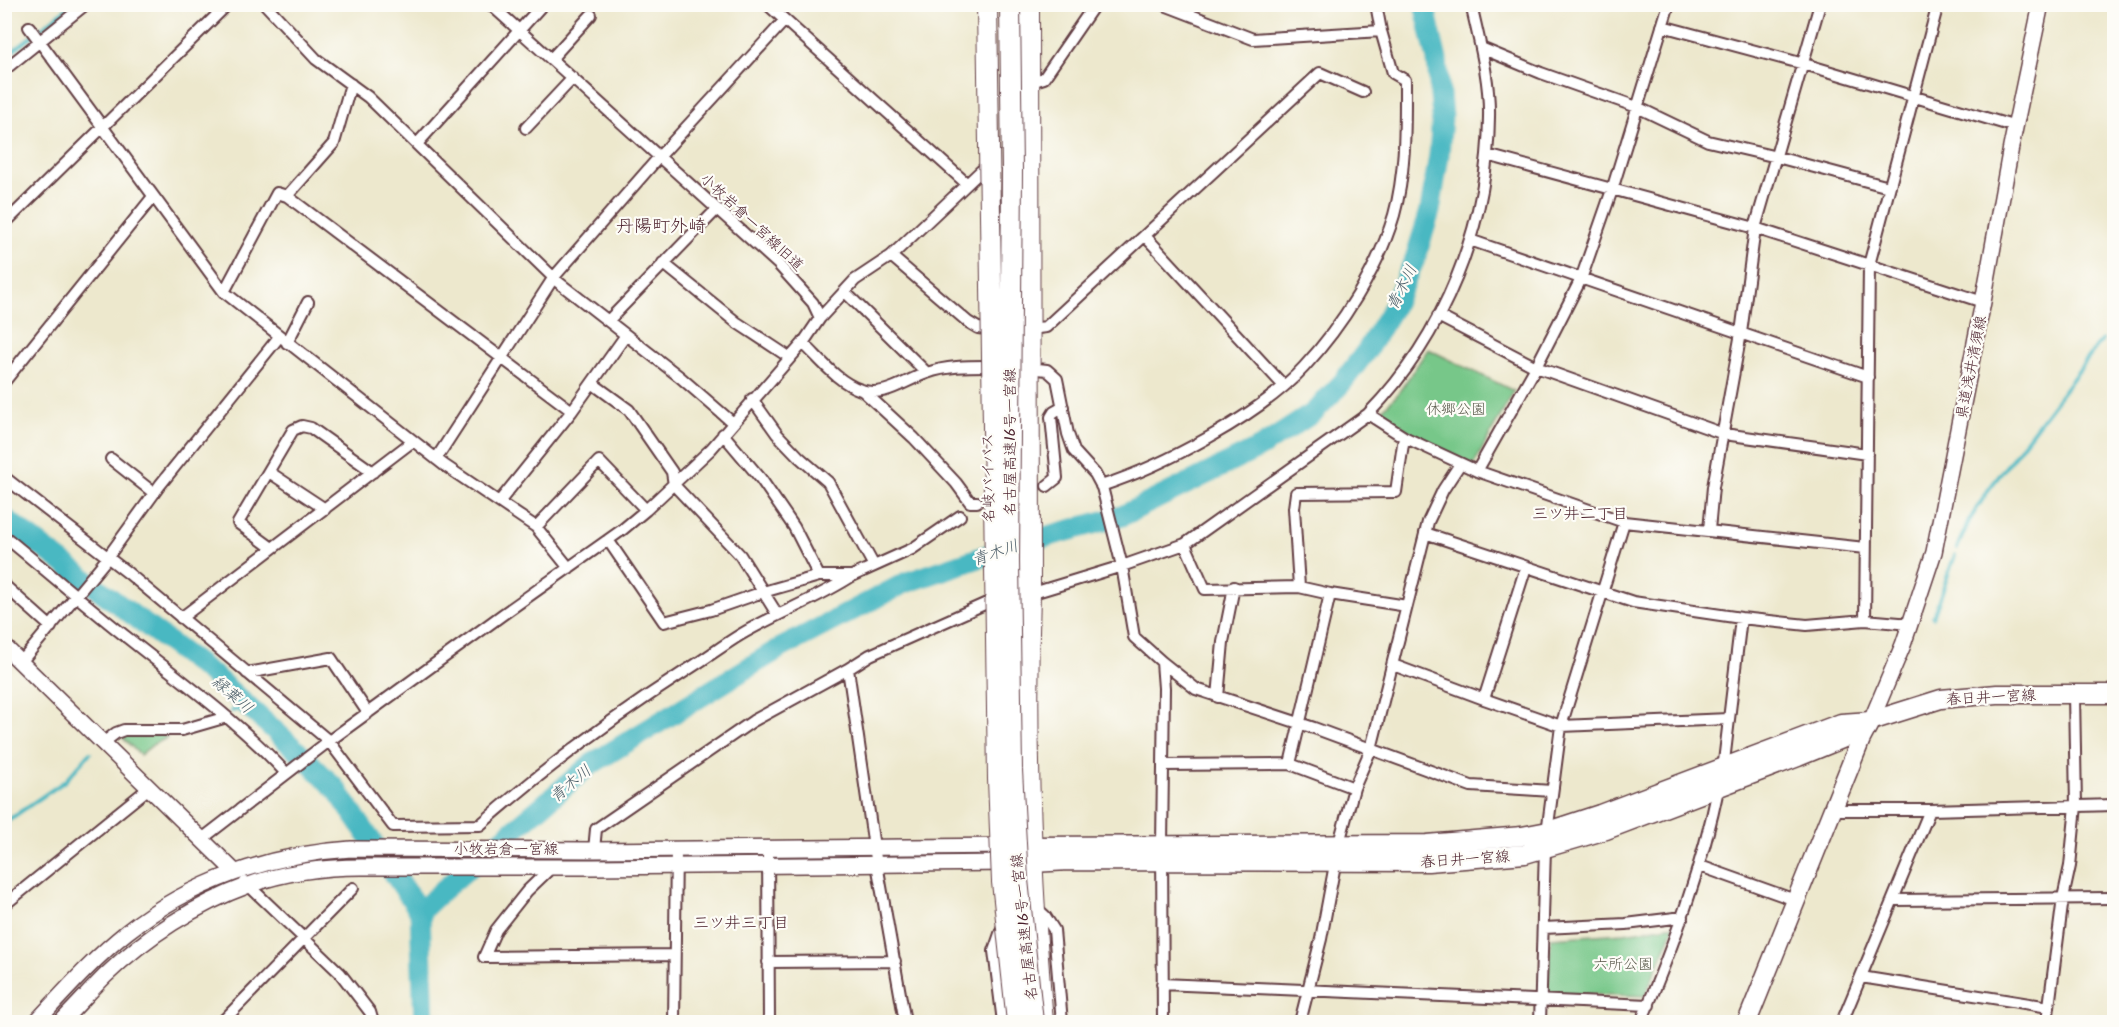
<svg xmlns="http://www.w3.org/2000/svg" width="2119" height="1027" font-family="Kalam,'Klee One',sans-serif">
	<rect width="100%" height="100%" fill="#fdfcf7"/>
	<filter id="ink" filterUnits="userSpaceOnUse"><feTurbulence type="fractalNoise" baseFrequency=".0167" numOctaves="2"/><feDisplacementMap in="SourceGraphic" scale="12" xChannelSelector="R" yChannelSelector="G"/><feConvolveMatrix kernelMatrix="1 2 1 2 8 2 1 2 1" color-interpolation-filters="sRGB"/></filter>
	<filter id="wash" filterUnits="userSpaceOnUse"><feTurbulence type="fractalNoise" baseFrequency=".008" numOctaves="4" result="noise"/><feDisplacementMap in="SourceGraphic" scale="24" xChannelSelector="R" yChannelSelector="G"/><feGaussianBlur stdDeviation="1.35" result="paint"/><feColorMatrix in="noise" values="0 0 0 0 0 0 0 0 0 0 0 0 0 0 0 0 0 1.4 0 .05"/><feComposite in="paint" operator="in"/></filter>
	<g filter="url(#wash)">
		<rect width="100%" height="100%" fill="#ede8cd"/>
		<path fill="#77c789" stroke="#60735a" stroke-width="1.5" d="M1428 349 1514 391 1473 466 1378 414 1397 395Z
			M122 734H163L167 738 154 744 140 755 123 738Z
			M1675 925 1645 996 1547 993 1551 938 1624 933Z"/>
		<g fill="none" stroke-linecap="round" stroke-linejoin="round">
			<path stroke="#49b8c2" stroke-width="4" d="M4 58 72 4
				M2107 334 2114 324
				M1957 548 1969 521 1989 489 2102 340
				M1933 617 1955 555
				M232 711 248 706
				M4 823 65 781 90 753"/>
			<path stroke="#49b8c2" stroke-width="21" d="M4 518 215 677 303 756 336 789 420 912
				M424 1022 420 912 443 890 590 765 777 650 905 583 1023 543 1122 516 1261 447 1313 413 1342 383 1367 350 1392 309 1415 259 1430 211 1439 155 1442 117 1437 60 1424 4"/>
		</g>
	</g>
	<g filter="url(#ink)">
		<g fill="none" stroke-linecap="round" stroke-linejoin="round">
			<g stroke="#623d43" stroke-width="14">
				<path id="street" d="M265 4 316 59 368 97 558 282 680 377 733 423
					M490 4 778 264 813 303 820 318
					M767 4 966 183
					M1162 4 1253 39 1381 31
					M1662 26 1804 64 2016 127
					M29 27 224 292 444 465 536 527 569 568
					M1481 48 1541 73 1637 107 1708 141 1777 157 1889 187
					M551 59 591 15
					M4 70 86 4
					M1028 83 1044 78 1095 4
					M526 128 573 78
					M417 144 543 4
					M1487 155 1755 228 1983 302
					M287 196 334 143 351 84
					M4 224 228 4
					M1145 236 1284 386
					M1470 240 1868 377
					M891 256 968 322 978 328 986 329
					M663 263 736 322 789 357
					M224 292 277 193 287 196 572 411
					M845 292 927 373
					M1438 316 1536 367 1724 434 1867 454
					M608 321 717 209
					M1030 329 1046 327 1320 73 1363 92
					M287 343 308 302
					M803 343C820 359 837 382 861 390 885 398 905 380 927 373 946 366 967 366 987 366
					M1029 368 1047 370 1057 379 1068 434 1074 451 1095 474 1102 487 1122 566 1134 637 1162 662 1164 688 1162 845 1163 1022
					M4 382 152 198
					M592 383 629 410 672 472 674 485 740 555 777 614
					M862 390 914 438 956 483 970 502H977
					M752 399 777 434 799 457 828 482 874 566
					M1368 414 1404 437 1477 471 1624 522 1865 548
					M723 434 761 479 794 527 819 576
					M111 459 154 493
					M436 459 554 277 659 157 785 20
					M1477 471 1536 367 1581 279 1612 190 1669 4
					M269 472 325 509
					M4 477 128 573 329 741 393 826 480 825C545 768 614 717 687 670 705 659 722 646 740 635 777 613 817 599 852 576
					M1047 486 1057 478 1051 417 1054 412 1063 407
					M1101 486C1163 466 1260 415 1304 367 1342 326 1378 269 1394 215 1406 172 1405 124 1405 80L1393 73 1381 31 1376 4
					M499 502 572 411 626 335
					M536 527 599 461 646 510
					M1709 530 1713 487 1741 333 1755 228 1820 4
					M1425 533 1633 602 1741 618 1807 625 1865 620 1911 624
					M4 536C46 570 87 606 129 639 183 682 239 722 286 773
					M608 540 664 622 711 610 763 592 819 576H852L912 549 960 516
					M1185 544 1205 589 1299 587 1330 594 1407 606
					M272 548 238 523 293 430 302 426 311 428 373 472
					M4 585 51 627
					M1299 587 1294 508 1296 493 1396 492 1404 437
					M1030 594 1122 566 1185 544 1368 414C1444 336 1488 226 1489 117 1490 79 1479 41 1471 4
					M181 618 413 441
					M1865 620 1869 265 1938 4
					M21 662 105 561 160 485 279 337
					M1162 662 1196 689 1314 728 1471 786 1552 791
					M1393 665 1484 699 1561 726 1729 719
					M247 673 331 658 368 713
					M1218 697 1223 642 1234 587
					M1484 699 1526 567
					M103 743 116 733 124 730H182L227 717
					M1290 764 1330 594
					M1164 765 1290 764 1354 788
					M1723 770 1741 618
					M1833 810H1930L2114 805
					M202 839 329 741 502 615 622 530 646 510 711 449 803 343 820 318 855 280 891 256 984 168
					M768 848 769 1022
					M594 850 596 829 753 721 848 669
					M553 866 527 891 496 930 484 957 674 955
					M1700 866 1795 900
					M245 882 340 973 370 1012 373 1022
					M1894 900 2114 898
					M4 905 149 788
					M1034 906 1045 916 1054 930 1062 1022
					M1002 928 994 951 1003 1022
					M1544 928 1626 924 1683 917
					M768 962 895 961
					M1861 977 2049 1007
					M1162 984 1649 1005
					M222 1022 353 888
					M674 1022 676 849
					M905 1022 874 847 848 669 870 655 989 602
					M1300 1022 1321 939 1339 843 1354 788 1371 749 1428 522 1443 490 1460 464
					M1540 1022 1545 848 1561 726 1624 522
					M1641 1022C1674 944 1702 868 1719 785
					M1842 1022 1930 810
					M2047 1022 2063 898 2070 866 2076 806 2074 694"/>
			</g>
			<g stroke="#623d43" stroke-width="18">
				<path id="secondary" d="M4 646 235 872
					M1871 721 1903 645 1934 552 1983 302 2011 147 2041 4
					M36 1022C65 991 93 959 127 932 190 882 270 854 351 849L594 850 1011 846
					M61 1022C76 1007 90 991 105 976 145 937 197 904 249 885 285 872 324 867 362 867H593L1011 863"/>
			</g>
			<g stroke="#623d43" stroke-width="21">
				<path id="primary" d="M1032 846 1427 844 1522 836 1548 831 1600 814 1841 723 1871 721 1941 699 1997 694H2114
					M1032 863 1069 861 1428 862 1525 854 1606 830 1798 757 1842 739 1869 722
					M1747 1022 1861 739 1870 722"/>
			</g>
			<g stroke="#623d43" stroke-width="22">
				<path id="highway" d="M1029 4 1030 594C1025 737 1031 880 1043 1022"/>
			</g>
			<use href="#street" stroke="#fff" stroke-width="10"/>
			<use href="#secondary" stroke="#fff" stroke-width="15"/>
			<use href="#primary" stroke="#fff" stroke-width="18"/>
			<use href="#highway" stroke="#fff" stroke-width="20"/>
			<g stroke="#623d43" stroke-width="22" stroke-linecap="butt">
				<path id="highway-bridge" d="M987 4 998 779 1002 882 1017 1022
					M1010 4 1012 171 1009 561 1012 770 1018 880 1033 1022"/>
			</g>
			<use href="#highway-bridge" stroke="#fff" stroke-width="20"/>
		</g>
	</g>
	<g text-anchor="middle" stroke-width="4.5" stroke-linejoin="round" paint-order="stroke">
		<g font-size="15" fill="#4a1f2b" stroke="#fdfcf7">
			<text transform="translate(752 222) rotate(43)" y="5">小牧岩倉一宮線旧道</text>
			<text transform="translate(1971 367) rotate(-79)" y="5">県道浅井清須線</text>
			<text transform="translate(1010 442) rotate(-90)" y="5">名古屋高速16号一宮線</text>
			<text transform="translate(988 478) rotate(-91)" y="5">名岐バイパス</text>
			<text transform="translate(1991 697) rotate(-3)" y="5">春日井一宮線</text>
			<text x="506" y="854">小牧岩倉一宮線</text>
			<text transform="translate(1465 859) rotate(-4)" y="5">春日井一宮線</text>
			<text transform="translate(1024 927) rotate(-96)" y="5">名古屋高速16号一宮線</text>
		</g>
		<g font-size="15" fill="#5a5a4c" stroke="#fdfcf7">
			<text x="1456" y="414">休郷公園</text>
			<text x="1623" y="969">六所公園</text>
		</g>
		<g font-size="16" font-style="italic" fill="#4a5c67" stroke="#fdfcf7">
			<text transform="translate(1401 287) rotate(-64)" y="6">青木川</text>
			<text transform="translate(995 552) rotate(-19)" y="6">青木川</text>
			<text transform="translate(233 694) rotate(41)" y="6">縁葉川</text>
			<text transform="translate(570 783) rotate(-40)" y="6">青木川</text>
		</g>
		<g font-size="16" fill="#4a1f2b" stroke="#fdfcf7">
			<text x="1580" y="519">三ツ井二丁目</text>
			<text x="741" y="928">三ツ井三丁目</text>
		</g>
		<g font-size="18" fill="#4a1f2b" stroke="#fdfcf7">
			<text x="661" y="232">丹陽町外崎</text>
		</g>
	</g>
	<rect width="2119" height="1027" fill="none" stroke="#fdfcf7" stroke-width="24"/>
</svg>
